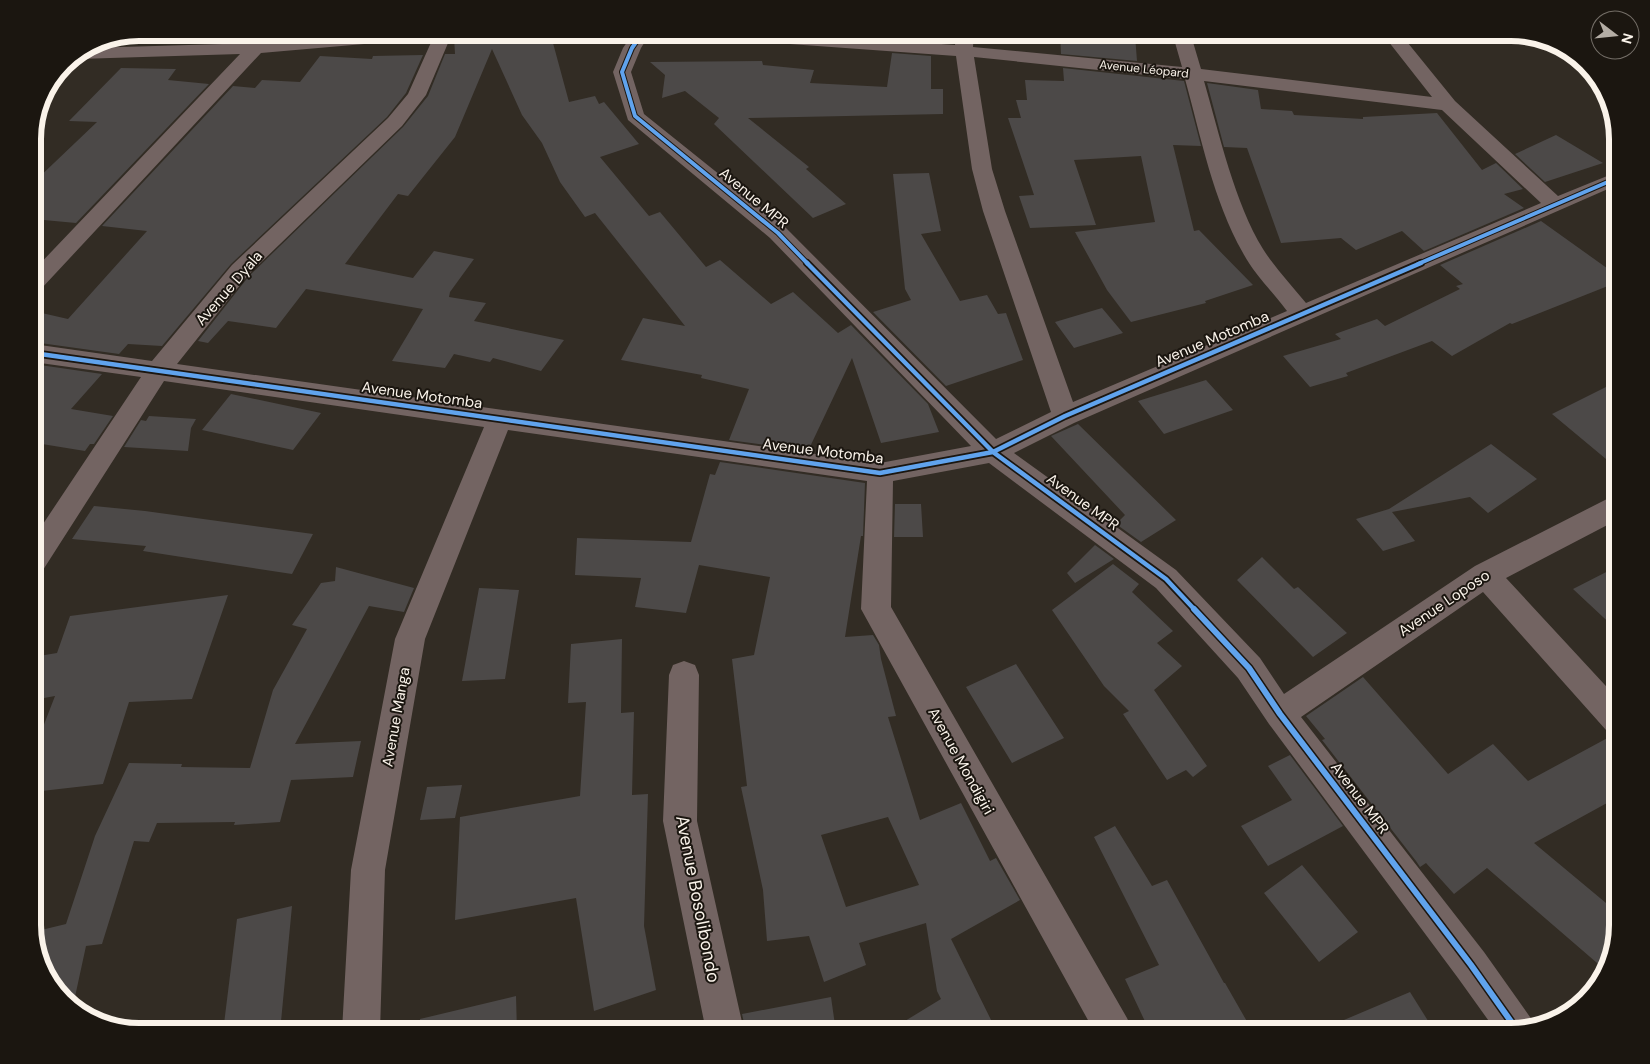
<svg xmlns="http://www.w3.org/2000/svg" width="1650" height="1064" font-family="'DM Sans',sans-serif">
	<rect width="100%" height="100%" fill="#322c24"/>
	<path fill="#4c4948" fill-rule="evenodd" d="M485 32H550L569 102 595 96 599 104 604 102 639 144 600 157 649 216 660 212 706 267 720 260 771 304 793 292 838 333 851 325 928 404 939 432 881 443 852 358 808 451 729 440 749 389 701 378 702 375 621 360 643 318 685 326 595 213 585 217 560 182 542 143 522 115 492 49 455 137 408 196 398 194 345 264 413 278 434 251 474 259 450 292 449 297 486 303 474 321 564 340 541 371 493 358 490 362 454 354 445 368 392 361 423 309 306 289 276 328 228 321 208 343 198 341 249 276 403 127 428 96 445 54H455L454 37Z
		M895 32H932L931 41 894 39Z
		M1060 32 1135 35 1137 61 1061 54Z
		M892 53 931 56V89H943V114L748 118 809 167 806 169 846 204 813 218 714 124 719 118 685 91 662 98 665 75 650 62 762 61 763 65 814 70 810 83 887 87Z
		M423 55 406 93 387 117 231 264 162 346 128 344 119 354 33 342V311L68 319 147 231 102 226 233 86 255 88 262 80 300 82 320 56 372 59 373 56Z
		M121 68 176 69 168 80 209 84 76 223 33 219V183L97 122 69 121Z
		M1063 68 1184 81 1201 146 1173 145 1194 231 1199 230 1253 285 1205 301 1206 303 1131 322 1107 290 1075 232 1155 222 1141 156 1074 160 1096 225 1030 228 1019 196 1034 195 1008 118H1021L1016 100H1027L1025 80 1064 81Z
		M1207 83 1258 90 1261 109 1292 111 1294 115 1363 119V117L1437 113 1482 170 1496 163 1523 189 1504 194 1524 208 1424 251 1402 231 1356 250 1341 238 1281 243 1247 148 1224 147Z
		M1556 135 1603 163 1545 182 1515 154Z
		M929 173 941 231 921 234 960 301 987 295 998 314 1006 313 1023 360 946 386 873 312 911 300 905 289 893 174Z
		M1541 221 1618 276V282L1512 324 1510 323 1452 356 1432 341 1346 373 1348 376 1310 387 1283 356 1341 339 1335 334 1377 319 1385 326 1460 289 1456 286 1463 284 1440 265Z
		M1102 308 1123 333 1074 348 1055 322Z
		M33 364 102 374 71 409 113 416 94 444H90L85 451 42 444 33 454Z
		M1206 380 1233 410 1164 434 1138 401Z
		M1618 381V469L1552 414Z
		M231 394 321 413 293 450 202 430Z
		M149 416 196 419 191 428 188 451 124 447 141 420 146 421Z
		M1078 424 1176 520 1141 542 1116 524 1125 515 1051 436Z
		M1491 444 1537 479 1488 513 1470 497 1392 512 1415 541 1383 551 1356 519 1389 509Z
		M720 462 865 483 863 536H861L845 637 873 635 879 645 881 659 896 716 888 717 920 820 961 803 990 861 996 858 1020 900 951 939 997 1032H887L941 999 937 991 926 923 859 943 866 965 824 982 809 936 767 941 763 890 741 787 747 786 732 659 754 655 770 577 699 565 686 613 635 607 641 578 575 575 577 538 691 542 710 474 715 475ZM888 817 919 885 846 907 821 835Z
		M895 504H921L923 537H894Z
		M94 506 145 511 313 534 292 574 143 551 146 546 72 539Z
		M1095 545 1114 559 1075 583 1067 573Z
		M1262 557 1294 589 1298 587 1347 633 1313 657 1237 580Z
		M1113 564 1139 584 1132 592 1173 631 1157 643 1182 666 1154 690 1207 766 1193 777 1186 770 1167 780 1123 714 1129 711 1104 686 1052 610Z
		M1618 566V631L1573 589Z
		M336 567 414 588 404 612 369 606 295 744 361 741 353 777 291 780 280 822 234 825 235 822 157 823 149 842 134 841 102 944 86 946 73 1006 47 978 33 932 66 924 95 836 129 763 182 764 181 767 250 768 273 690 307 629 292 625 321 583 335 581Z
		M479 588 519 590 505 679 462 681Z
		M228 595 192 699 129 702 103 784 33 792V753L55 696 33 700V657L57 653 70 616Z
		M622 639 621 713 634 712 632 795 648 794 644 926 656 990 594 1011 576 898 455 920 460 817 580 796 586 702 568 703 571 644Z
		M1016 664 1064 738 1012 763 966 687Z
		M1363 677 1448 774 1493 744 1528 781 1613 735 1618 737V797L1534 843 1618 913V925L1604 969 1487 868 1454 894 1426 863 1420 867 1416 861 1322 740 1325 739 1306 716Z
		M1290 755 1343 826 1268 866 1241 826 1292 800 1268 766Z
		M462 785 455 818 420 820 427 787Z
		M1115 826 1152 886 1167 880 1224 983H1225L1253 1032H1150L1125 979 1159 965 1094 837Z
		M1302 865 1358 932 1319 962 1264 893Z
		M292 906 280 1032H223L237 919Z
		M1410 992 1435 1032H1318V1031Z
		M516 996 517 1032H421L420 1019Z
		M831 997 836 1032H746L742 1014Z"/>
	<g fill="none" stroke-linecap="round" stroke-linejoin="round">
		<path fill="#736462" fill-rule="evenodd" d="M378 32H455L451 36 426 95 402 126 248 275 177 364 880 463 971 446 770 238 628 120 613 72 623 48 634 32H651L641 48 631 72 644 114 786 228 996 439 1051 412 983 211 972 169 956 56 693 37 687 36 685 32H775L955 45 956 32H974L973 47 1182 67 1172 32H1190L1201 69 1432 97 1381 32H1399L1455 101 1558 196 1617 172V185L1074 423 1014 453 1176 570 1260 658 1284 694 1475 566 1607 499 1617 496V520L1506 578 1617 698V735L1606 730 1483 592 1301 717 1484 952 1530 1017 1534 1025 1511 1031H1496L1458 978 1269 724 1238 678 1156 588 989 463 893 481 891 607 1127 1018 1133 1031H1094L861 609 867 481 508 430 425 639 385 870 380 1031H342L351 870 395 639 484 427 164 381 43 570 33 574V539L141 377 33 362V344L152 361 232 265 388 118 408 94 433 38 261 53 41 289 33 292V271L240 54 78 59 72 58 87 48 256 43ZM974 57 1185 79C1201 137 1213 200 1243 253 1254 274 1273 292 1287 311L1073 402 1005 211 992 169ZM1204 81 1442 110 1541 203 1306 303C1292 286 1275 268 1263 249 1235 204 1219 133 1204 81Z
			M684 661 695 665 699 675 697 821 744 1031H706L663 821 669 675 673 665Z"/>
		<g stroke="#1b1610" stroke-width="6">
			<path id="cycleway-far2" d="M643 32 632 48 622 72 635 116 778 233 808 264
				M1418 264 1617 178"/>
		</g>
		<g stroke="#1b1610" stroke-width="8">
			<path id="cycleway-far1" d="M807 263 993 452 1166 579 1195 610
				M33 353 880 473 993 452 1065 416 1421 263"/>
		</g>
		<g stroke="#1b1610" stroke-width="9">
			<path id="cycleway" d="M1194 609 1249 668 1280 714 1471 965 1517 1030"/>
		</g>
		<use href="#cycleway-far2" stroke="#60a3ed" stroke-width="4"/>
		<use href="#cycleway-far1" stroke="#60a3ed" stroke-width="4.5"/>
		<use href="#cycleway" stroke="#60a3ed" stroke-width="6"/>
	</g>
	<g text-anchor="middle" stroke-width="4" stroke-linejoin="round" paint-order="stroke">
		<g font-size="12" fill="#faf3ea" stroke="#1b1610">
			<text transform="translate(1144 69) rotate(6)" y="4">Avenue Léopard</text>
		</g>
		<g font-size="15" fill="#faf3ea" stroke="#1b1610">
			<text transform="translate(754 198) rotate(40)" y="5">Avenue MPR</text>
			<text transform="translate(229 288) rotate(-49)" y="5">Avenue Dyala</text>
			<text transform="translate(1212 339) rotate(-23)" y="5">Avenue Motomba</text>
			<text transform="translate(422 395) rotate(8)" y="5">Avenue Motomba</text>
			<text transform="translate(823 451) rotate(7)" y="5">Avenue Motomba</text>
			<text transform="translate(1083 502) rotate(36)" y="5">Avenue MPR</text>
			<text transform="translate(1444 603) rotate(-34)" y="5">Avenue Loposo</text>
			<text transform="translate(396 717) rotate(-80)" y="5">Avenue Manga</text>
			<text transform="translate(961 761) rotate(61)" y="5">Avenue Mondigiri</text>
			<text transform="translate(1360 798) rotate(53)" y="5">Avenue MPR</text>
		</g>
		<g font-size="18" fill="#faf3ea" stroke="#1b1610">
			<text transform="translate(698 899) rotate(79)" y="6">Avenue Bosolibondo</text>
		</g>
	</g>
	<path d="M0 0H1650V1064H0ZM139 41H1511A98 98 0 0 1 1609 139V925A98 98 0 0 1 1511 1023H139A98 98 0 0 1 41 925V139A98 98 0 0 1 139 41Z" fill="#1b1610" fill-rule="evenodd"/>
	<path fill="none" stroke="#faf3ea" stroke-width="6" d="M139 41H1511A98 98 0 0 1 1609 139V925A98 98 0 0 1 1511 1023H139A98 98 0 0 1 41 925V139A98 98 0 0 1 139 41Z"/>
	<g transform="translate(1615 35) rotate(106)"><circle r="24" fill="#1b1610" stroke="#746e67"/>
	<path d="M0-4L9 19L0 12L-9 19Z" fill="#b4ada5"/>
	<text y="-8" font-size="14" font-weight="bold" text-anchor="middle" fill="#faf3ea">N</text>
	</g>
</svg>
